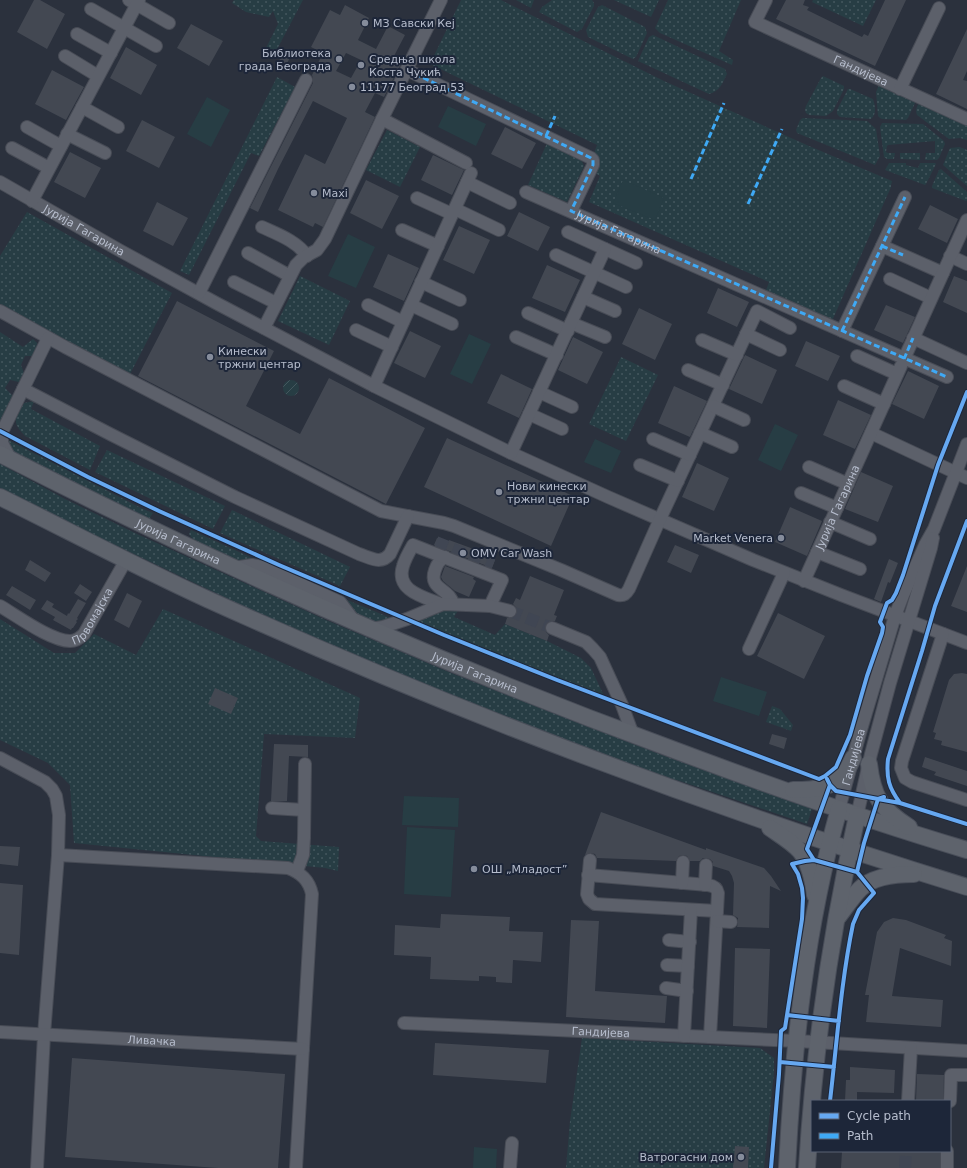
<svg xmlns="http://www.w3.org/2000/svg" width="967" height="1168" font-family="'DejaVu Sans',sans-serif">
	<defs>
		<pattern id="grass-dots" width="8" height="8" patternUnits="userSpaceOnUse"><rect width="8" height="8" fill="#273d44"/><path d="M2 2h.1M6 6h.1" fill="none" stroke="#44575e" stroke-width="1.8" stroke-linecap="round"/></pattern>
		<pattern id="garden-furrows" width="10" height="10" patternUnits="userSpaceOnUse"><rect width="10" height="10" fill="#273d44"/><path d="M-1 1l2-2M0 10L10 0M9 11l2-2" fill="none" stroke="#44575e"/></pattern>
	</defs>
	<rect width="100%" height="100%" fill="#2b313d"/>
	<path fill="url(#grass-dots)" d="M234 0H303L274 55 265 50 278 24 273 11 269 17 246 12 232 3Z
		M461 0H501L664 81 809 146 892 181 891 185V187L832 321 765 293 769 282 589 202 600 176 592 171 594 153 597 145 430 64Z
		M516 0H534L531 8Z
		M552 0H592L594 3V6L582 29 577 32 539 12 542 7Z
		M614 0H659L651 17Z
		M668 0H741L719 51 733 60 732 65 660 33 655 28Z
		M813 0H876L863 26 812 2Z
		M602 5 645 27 647 33 636 57 633 59 588 37 586 30 598 7Z
		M653 35 725 69 727 74C722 84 720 91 709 94L638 61 649 37Z
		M823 76 844 86V89L833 111 826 116 809 115 806 113 805 110 806 106 821 78Z
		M277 77 295 87 259 156 251 153 189 275 180 271Z
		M879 85 916 101 908 118 906 120 882 119 880 118 878 116 876 92Z
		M848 89H850L873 99C875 105 877 114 871 119L840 117 837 114V110Z
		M919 102 967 124V140L960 138 949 139 917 115C915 110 917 107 919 102Z
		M803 118 867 121 876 129 880 156 875 165 797 133 796 130 800 120Z
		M882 123 923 124 944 141 945 144 939 158 937 160H925L926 153H935V141L888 145 887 146 886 152 888 153H895L894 159H887L884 157 880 127Z
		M387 130 420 147 400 187 366 170Z
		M548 141 581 159 584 166 567 202 528 185Z
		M960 147 967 150V186L943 165 950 148Z
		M900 153H920V160L900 159Z
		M889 163H906V165L918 168 920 163H935L936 164 926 184 925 185 885 170Z
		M941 169 967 192V200L966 201 932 188V186L939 170Z
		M27 212 172 293 129 376 0 308V256Z
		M300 276 350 301 329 345 278 321Z
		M0 332 23 347 33 339 37 343 36 350 32 356H25L21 365 24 373 19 382 10 380 5 388 13 396 0 424Z
		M621 357 658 375 626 441 589 424Z
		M34 401 31 409 100 446 90 470 25 436C11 421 15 419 24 403Z
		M6 439 143 509 153 513 149 519 12 454Z
		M107 450 225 506 213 529 95 472Z
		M0 464 65 499 137 534 326 620 451 673 563 717 662 755 812 809 807 824 680 781 658 776 487 709 376 665 266 617 92 534 53 517 0 488Z
		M232 510 350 567 340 586 220 533Z
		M191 530 261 562 240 564 194 541 189 534Z
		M340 597 398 621 382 625 351 613Z
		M163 609 360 698 355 738 264 734 256 836 261 841 339 847 338 871 325 868 74 843 70 785 48 763 0 740V619L54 653H75L94 634 136 655Z
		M459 609 454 617 495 635 505 624 547 641 581 658 591 668 605 698 416 622 442 611Z
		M772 706 780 709 793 725 791 731 766 722Z
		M582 1038 760 1048 774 1058V1072L764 1168H566L570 1121Z"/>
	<path fill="url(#garden-furrows)" d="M283 388a8 8 0 1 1 16 0a8 8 0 1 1-16 0Z"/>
	<path fill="#273d44" d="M207 97 230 110 211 147 187 134Z
		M448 106 486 124 476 146 438 127Z
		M623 180 664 198 655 220 613 203Z
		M348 234 375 247 356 288 328 276Z
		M469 334 491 344 472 384 450 374Z
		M775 424 798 435 781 471 758 460Z
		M595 439 621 451 611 473 584 462Z
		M721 677 767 692 759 716 713 701Z
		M404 796 459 798 458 827 402 825Z
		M407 827 455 830 451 897 404 894Z
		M474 1147 497 1149 496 1168H473Z"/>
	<path fill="#434852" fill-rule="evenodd" d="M34 0H40L65 14 47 49 17 32Z
		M786 0H805L803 5 809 7 807 10 862 37 864 34 868 36 885 0H906L875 66 776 19Z
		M345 5 369 18 358 40 376 49 388 26 405 35 393 58 402 62 384 97 375 93 365 112 375 117 323 227 315 223 313 227 278 210 305 154 325 164 347 118 313 101 278 169 258 212 250 208 313 83V79L312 75 323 53 311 47 330 10 340 15ZM346 53 361 60 351 78 336 71Z
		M191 24 223 41 209 66 177 48Z
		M967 29V71L963 80 967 81V109L936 94Z
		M126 47 157 65 141 95 110 78Z
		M284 50 292 54 286 65 279 61Z
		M52 70 84 87 66 120 35 104Z
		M142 120 175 137 159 168 126 151Z
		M505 127 536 143 522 169 491 154Z
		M70 152 101 168 85 198 54 182Z
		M433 155 464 170 452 195 421 180Z
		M366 180 399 196 382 229 350 213Z
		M157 202 188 218 173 246 143 231Z
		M930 205 958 219 947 243 918 229Z
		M519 212 550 227 538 251 507 236Z
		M459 226 490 240 474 274 443 260Z
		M388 254 419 268 404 301 373 287Z
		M547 265 580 280 565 312 532 298Z
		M954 276 967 281V313L943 302Z
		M718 288 749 302 737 327 707 313Z
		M177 301 274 351 246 406 300 434 329 378 425 428 386 504 138 376Z
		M886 305 915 317 903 343 874 330Z
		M639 308 672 324 655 360 622 344Z
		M410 331 441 346 425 378 394 363Z
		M573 337 603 352 587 384 558 370Z
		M806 341 840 356 828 381 795 366Z
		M745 355 777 370 762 404 729 389Z
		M908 371 939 386 924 419 892 404Z
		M501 374 532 389 519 418 487 403Z
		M674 386 707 401 690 437 658 423Z
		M838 400 871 415 855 449 823 435Z
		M447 438 573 496 551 546 424 487Z
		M697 463 729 478 714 511 682 497Z
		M861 472 893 486 878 522 845 509Z
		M790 507 822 521 807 556 775 542Z
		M437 538 448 543 449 540 479 551 478 554 495 560 492 568 434 545Z
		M675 545 699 555 691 573 667 562Z
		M889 559 898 563 890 583 888 582 881 602 874 599Z
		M30 560 51 573 45 582 25 570Z
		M445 566 474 577 473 579 476 581 469 597 455 591 443 581 441 577Z
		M967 566V612L951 606Z
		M530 576 564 590 554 615 557 616 555 621H551L548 622 545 626 546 632 549 635 547 641 505 624 507 618H512L517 613V609L513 604 516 598 520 600Z
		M80 584 92 592 86 601 74 593Z
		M12 586 36 600 30 610 6 595Z
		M127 593 142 601 129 628 114 620Z
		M78 599 86 603 77 618 78 619 76 621 77 622 73 628H72L71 630 53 620 55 617 41 609 47 600 54 604 52 607 67 616 68 613 69 614Z
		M778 613 825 636 804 679 757 656Z
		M962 673 967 674V752L941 745 942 741 934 739 936 733 933 732 949 680 954 674Z
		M215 688 238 698 231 714 208 704Z
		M772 734 787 738 784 749 769 744Z
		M274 744 308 745V757L289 756 287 801H271Z
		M925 757 967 771V786L934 775 936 772 922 767Z
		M601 812 706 850V848L764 868 771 876 781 891 770 886 769 928 737 927 738 922V918L733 915 734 883 732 876 729 871 713 866V862L710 859 703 858 700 861H690L687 856 683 855 679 856 676 861 597 858 595 854 590 853 585 855Z
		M0 846 20 847 18 866 0 864Z
		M0 883 23 885 19 955 0 953Z
		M441 914 510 917 509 931 543 932 541 962 513 960 512 983 496 982V977L479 976V981L430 979 431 957 394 955 395 925 440 928Z
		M893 918 906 920 946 935 944 938 952 941 951 966 900 948 892 996 943 1000 941 1027 866 1022 869 995H865L877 932 884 922Z
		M571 920 599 921 595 991 667 996 665 1023 566 1017Z
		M735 948 770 949 767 1028 733 1026Z
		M435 1043 549 1050 546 1083 433 1075Z
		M72 1058 285 1074 278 1168H218L65 1157Z
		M850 1067 895 1070 894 1093 857 1092V1101H845L846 1080H850Z
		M917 1074 944 1075 943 1101H916Z
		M735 1146 749 1147 748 1168H733Z
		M842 1151H940V1168H841Z"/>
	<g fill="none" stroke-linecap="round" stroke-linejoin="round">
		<path stroke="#404653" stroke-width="12" stroke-dasharray="12 6" stroke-linecap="butt" d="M436 542 493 565
			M510 611 552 628
			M905 1168 906 1151"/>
		<g stroke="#484c56" stroke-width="14">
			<g id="minor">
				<path d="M129 0 169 23"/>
				<path id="s1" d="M766 0 755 22 967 119"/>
				<path d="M91 9 156 46"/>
				<path d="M77 34 111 53"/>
				<path d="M65 56 98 76"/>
				<path d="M407 70 591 158 593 160V165L571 211"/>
				<path d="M900 89 939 8"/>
				<path d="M82 107 118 127"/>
				<path d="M382 119 466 163"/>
				<path d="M27 127 61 146"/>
				<path d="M67 134 105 153"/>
				<path d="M12 148 49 168"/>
				<path id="s2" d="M0 182 119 250 216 303 374 386 511 453 608 497 753 560 841 595 967 643"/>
				<path d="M467 182 510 203"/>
				<path d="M526 192 947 377"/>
				<path d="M417 198 452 214"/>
				<path d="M32 201 139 0"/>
				<path d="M455 209 499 230"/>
				<path d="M262 227C277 234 297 241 307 256"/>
				<path d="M402 230 438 246"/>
				<path d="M568 232 636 263"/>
				<path d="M882 246 943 273"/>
				<path d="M248 253 290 276"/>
				<path d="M556 255 626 287"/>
				<path d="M950 256 967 264"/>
				<path d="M890 279 931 298"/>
				<path d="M234 282 276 303"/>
				<path d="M421 282 460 300"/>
				<path d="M199 293 306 80"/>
				<path d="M583 297 615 311"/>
				<path d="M368 305 403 322"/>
				<path d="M411 305 452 324"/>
				<path d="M0 311 65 347 381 511 444 523 454 526 561 570 618 595C624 596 626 594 629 589L660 519 757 311 790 328"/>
				<path d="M528 313 568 331"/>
				<path d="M571 323 605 337"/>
				<path d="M264 328 296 265 304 257 317 250 325 239 382 119 441 0"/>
				<path d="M356 330 392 347"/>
				<path d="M842 331 905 197"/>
				<path d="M746 334 780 350"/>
				<path d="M516 337 557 355"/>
				<path d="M913 338 967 363"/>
				<path d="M702 340 737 355"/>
				<path d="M857 356 897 374"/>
				<path d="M904 359 967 220"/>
				<path d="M688 370 723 385"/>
				<path d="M374 386 471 173"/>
				<path d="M844 386 884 404"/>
				<path d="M23 389 110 434 235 497 359 554C371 558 381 565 390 554L408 516"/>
				<path d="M539 392 572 407"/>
				<path d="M713 406 744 420"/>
				<path d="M529 414 562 429"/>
				<path d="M700 433 732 447"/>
				<path d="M871 433 967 478"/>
				<path d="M653 439 690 455"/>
				<path d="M511 453 605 249"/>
				<path d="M11 460 2 443V432L48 338"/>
				<path d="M640 465 678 481"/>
				<path d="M809 467 848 484"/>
				<path d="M801 493 837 508"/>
				<path d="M830 522 870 539"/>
				<path d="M817 552 860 569"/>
				<path d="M445 557C439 560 437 564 435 570 428 590 450 588 453 604"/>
				<path d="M234 568 252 565 263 567 340 602 355 622"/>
				<path id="s3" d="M804 581 901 366"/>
				<path d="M441 604C424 597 395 591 403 566 405 559 409 552 413 545L502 580 490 606"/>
				<path id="s4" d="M0 606C17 616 51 641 70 641 76 641 80 638 84 634L126 560"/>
				<path d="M552 628 586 642 593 649 600 657 622 705 633 735"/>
				<path d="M371 629 383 627 407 619 443 604 490 606 510 611"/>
				<path d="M943 634 902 761 901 768 905 778 912 782 967 800"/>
				<path d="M749 649 784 573"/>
				<path d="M0 758 45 782 52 789 56 796 59 815 58 855 44 1035 37 1168"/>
				<path d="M272 808 304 810"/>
				<path id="s5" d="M839 809 860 733 895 616 903 595 925 545 934 529 967 444"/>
				<path d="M857 816 871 754 890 683 931 548 933 538"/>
				<path d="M58 855 288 868C301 873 309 880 312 894L296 1168"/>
				<path d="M590 860 587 894 589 899 595 904 717 911"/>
				<path d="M297 871 303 855 304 838 305 764"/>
				<path d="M588 875 708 885C714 886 717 888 718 893L710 1037"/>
				<path d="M682 883 683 862"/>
				<path d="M705 885 706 865"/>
				<path d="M717 921 731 922"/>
				<path d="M669 940 690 942"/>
				<path d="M667 965 688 966"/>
				<path d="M666 988 687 991"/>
				<path id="s6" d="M404 1023 797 1041 967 1051"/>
				<path id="s7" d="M0 1032 303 1049"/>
				<path d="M684 1036 691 910"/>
				<path d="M908 1101 911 1048"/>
				<path d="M950 1101 951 1075H967"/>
				<path d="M510 1168 512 1143"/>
				<path d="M947 1168V1151"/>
			</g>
		</g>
		<g stroke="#494e59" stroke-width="18">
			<g id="major">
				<path id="s8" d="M0 454C217 565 440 664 669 748 767 785 866 820 967 850"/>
				<path d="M0 497C69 531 137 567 207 599 454 711 708 807 967 887"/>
				<path d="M869 764C873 798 881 809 909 827"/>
				<path d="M793 790C813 790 835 789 847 770 849 766 851 762 853 758"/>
				<path d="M770 828C780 835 792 842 800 851 810 863 813 881 815 895"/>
				<path d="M838 917C845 908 852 897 860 889 873 876 896 874 914 874"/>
				<path d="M787 1168C793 1048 806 926 839 809"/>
				<path d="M807 1168C814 1049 831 932 857 816"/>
			</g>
		</g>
		<use href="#minor" stroke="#5c606a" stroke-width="12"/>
		<use href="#major" stroke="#5e636c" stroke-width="16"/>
		<g stroke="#3fa9f5" stroke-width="3" stroke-dasharray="6 3" stroke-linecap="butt">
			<path id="s9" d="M407 70 591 158 593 160V165L571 211 947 377"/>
			<path d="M546 136 555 116"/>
			<path d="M691 179 724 103"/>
			<path d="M748 204 782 129"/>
			<path d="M882 246 903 255"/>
			<path d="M842 331 905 197"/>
			<path d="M904 359 913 338"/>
		</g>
		<g stroke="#1d2639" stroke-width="6">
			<path id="cycleway" d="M0 431 88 477 159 511 279 565 444 635 557 680 819 779 825 776 836 767 850 735 867 676 882 633 883 627 880 622 887 603 892 600 896 593 903 575 938 465 967 392
				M827 779 830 785 836 791 878 799 884 797
				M900 803C889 788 886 778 888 759L922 651 935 606 967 521
				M814 860 807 849 830 785
				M857 872 864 843 878 799 900 803 967 824
				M787 1015 839 1021
				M780 1062 834 1067
				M771 1168 779 1074 781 1031 785 1028 802 919 803 898 802 888 798 874 792 864 805 861 814 860 857 872 874 893 859 910 853 924C841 982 837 1042 830 1101"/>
		</g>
		<use href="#cycleway" stroke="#66a8f1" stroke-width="4"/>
	</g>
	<g fill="#858c9b" stroke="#1d2639" stroke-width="1.5">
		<circle cx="365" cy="23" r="4"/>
		<circle cx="339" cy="59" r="4"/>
		<circle cx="361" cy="65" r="4"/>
		<circle cx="352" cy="87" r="4"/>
		<circle cx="314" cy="193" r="4"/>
		<circle cx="210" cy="357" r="4"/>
		<circle cx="499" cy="492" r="4"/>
		<circle cx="781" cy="538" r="4"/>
		<circle cx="463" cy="553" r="4"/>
		<circle cx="474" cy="869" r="4"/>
		<circle cx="741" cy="1157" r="4"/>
	</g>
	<g text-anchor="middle" stroke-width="4" stroke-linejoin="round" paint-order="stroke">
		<g font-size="11" fill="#b6bdcd" stroke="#1d2639" text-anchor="start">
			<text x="373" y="27">МЗ Савски Кеј</text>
			<text x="331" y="57" text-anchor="end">Библиотека<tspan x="331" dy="13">града Београда</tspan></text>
			<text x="369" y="63">Средња школа<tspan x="369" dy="13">Коста Чукић</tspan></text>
			<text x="360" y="91">11177 Београд 53</text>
			<text x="322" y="197">Maxi</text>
			<text x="218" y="355">Кинески<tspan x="218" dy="13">тржни центар</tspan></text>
			<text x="507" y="490">Нови кинески<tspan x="507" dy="13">тржни центар</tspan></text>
			<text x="773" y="542" text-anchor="end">Market Venera</text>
			<text x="471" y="557">OMV Car Wash</text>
			<text x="482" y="873">ОШ „Младост”</text>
			<text x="733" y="1161" text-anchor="end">Ватрогасни дом</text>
		</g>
		<g font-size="11" fill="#b6bdcd" stroke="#1d2639">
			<text dy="4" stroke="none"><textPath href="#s1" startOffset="141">Гандијева</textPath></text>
			<text dy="4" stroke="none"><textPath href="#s2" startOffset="97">Јурија Гагарина</textPath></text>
			<text dy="4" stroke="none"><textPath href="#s9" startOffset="315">Јурија Гагарина</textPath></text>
			<text dy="4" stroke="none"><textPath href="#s3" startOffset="81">Јурија Гагарина</textPath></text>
			<text dy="4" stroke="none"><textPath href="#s8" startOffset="199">Јурија Гагарина</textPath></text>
			<text dy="4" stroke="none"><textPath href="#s4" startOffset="114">Првомајска</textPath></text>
			<text dy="4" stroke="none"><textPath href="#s8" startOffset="523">Јурија Гагарина</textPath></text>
			<text dy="4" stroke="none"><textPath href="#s5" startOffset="54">Гандијева</textPath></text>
			<text dy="4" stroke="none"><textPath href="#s6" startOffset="197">Гандијева</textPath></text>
			<text dy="4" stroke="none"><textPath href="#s7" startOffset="152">Ливачка</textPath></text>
		</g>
	</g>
	<rect x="811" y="1100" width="140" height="52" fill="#1d2639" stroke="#5a6274"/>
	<rect x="819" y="1113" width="20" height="6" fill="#66a8f1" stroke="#5a6274"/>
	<text x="847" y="1120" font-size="12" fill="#b6bdcd">Cycle path</text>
	<rect x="819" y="1133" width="20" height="6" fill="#3fa9f5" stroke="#5a6274"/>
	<text x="847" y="1140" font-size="12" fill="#b6bdcd">Path</text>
</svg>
